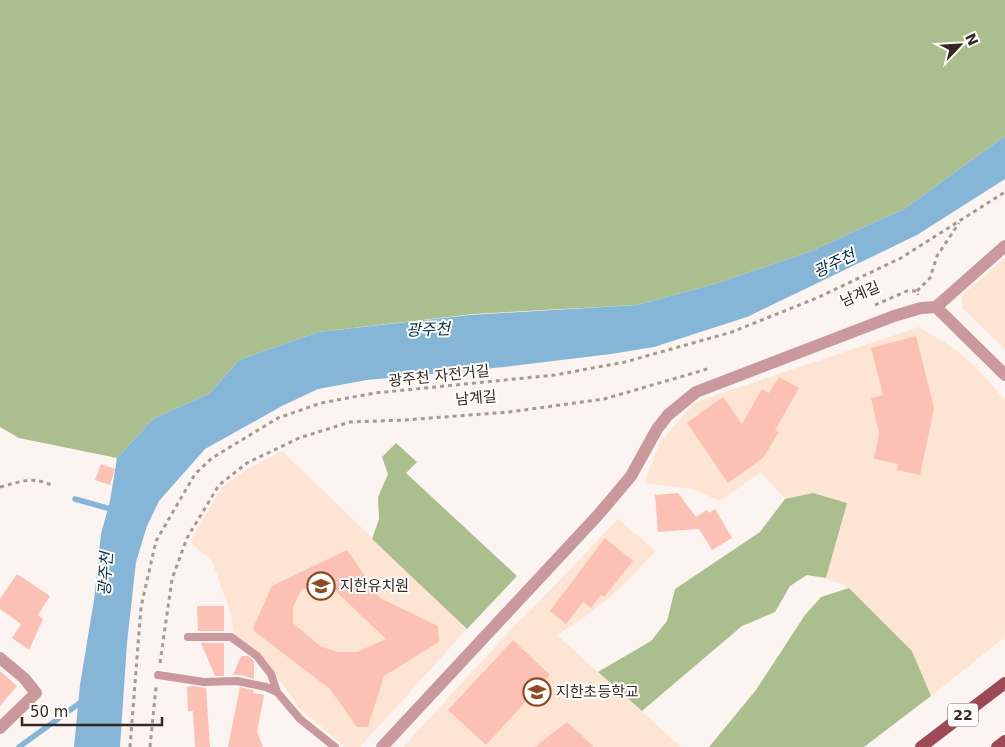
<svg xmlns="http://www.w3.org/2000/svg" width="1005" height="747" font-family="'DejaVu Sans','Noto Sans KR',sans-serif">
	<rect width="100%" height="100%" fill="#fbf4f0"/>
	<path fill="#fee4d3" d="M1005 258V349L962 308V295Z
		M919 327 952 347 975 366 1005 400V637L931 696 912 651 849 588 826 578 846 503 813 493 785 499 761 472 720 501 692 489 644 483 660 442 695 402Z
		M282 451 467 629 360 747H345L301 710 265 660 253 647 235 637 230 611 212 561 190 542 221 488 249 468Z
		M618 519 656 551 616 592 581 620 557 635 681 747H403L516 624 530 611Z"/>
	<path fill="#abbf8e" d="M0 0H1005V136L904 209 809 252 718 283 637 305 474 314 318 332 239 360 210 393 153 419 117 458 19 438 0 427Z
		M396 443 417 462 406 473 517 576 467 629 372 539 379 519 378 497 388 474 382 457Z
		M813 493 847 503 826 578 807 575 790 586 775 612 742 626 642 711 598 672 651 641 667 621 675 589 760 532 785 499Z
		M849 588 912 651 931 696 864 747H709L756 690 805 615 821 597Z"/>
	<path fill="#85b6d8" d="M1005 136V179L917 235 747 317 654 347 611 354 504 367 367 380 318 389 282 406 205 449 159 501 147 526 136 562 127 643 120 747H74L80 685 94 600 101 534 110 501 117 458 153 419 210 393 239 360 318 332 470 315 637 305 718 283 809 252 904 209Z"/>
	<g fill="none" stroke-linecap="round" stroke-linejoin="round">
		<path stroke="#85b6d8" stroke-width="5.5" d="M75 499 114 510
			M19 747 84 700"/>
	</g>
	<path fill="#fcc1b4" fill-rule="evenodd" d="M916 336 934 408 920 475 897 470 898 464 874 459 879 434 871 398 883 395 871 348Z
		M779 377 799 388 775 430 779 432 763 458 728 483 687 423 723 397 742 424 762 389 769 393Z
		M101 464 115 469 110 485 95 480Z
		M678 493 696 517 707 510 709 513 715 509 732 538 712 550 699 529 658 532 655 495Z
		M605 538 633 561 604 597 601 595 591 608 583 602 566 624 550 611Z
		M347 550 380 598 438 626 439 642 384 676 368 727H357L330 689 254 631V626L272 586ZM328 584 386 639 357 652H337L320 646 293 623V607L301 590 315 585Z
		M17 574 50 596 38 615 43 619 29 650 12 638 21 624 0 609V599Z
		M197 606H224V631H198Z
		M513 640 550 675 486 745 448 710Z
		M201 643H224V676H215Z
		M241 656H248L254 661V679L242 675H233Z
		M0 671 17 686 0 706Z
		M193 686 206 688 210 747H195L193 711H188L187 687Z
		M240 687 253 690V693L264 695 257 732 263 747H228Z
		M567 722 594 747H535Z"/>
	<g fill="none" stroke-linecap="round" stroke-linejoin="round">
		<path stroke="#a59b95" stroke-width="3" stroke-dasharray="4 4" stroke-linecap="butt" d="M917 291 930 278 937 256 959 223
			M875 305 907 291H917L918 295
			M0 487C19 482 33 476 51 485
			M160 663 172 579 187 538 219 485 247 463 299 438 350 422 405 420 509 412 604 399 711 368
			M130 747 141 607 156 541 195 474 212 458 278 418 321 403 375 393 555 375 625 362 732 332 819 297 901 258 1005 192
			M150 747 156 687"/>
		<path stroke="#ca999d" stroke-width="8" d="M188 637H231L257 656 271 674 277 692
			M158 675 204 682 237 681 266 687 277 692 300 719 335 747"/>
		<path stroke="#ca999d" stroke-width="12" d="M936 307 1005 375
			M0 658 24 678 36 693 0 728
			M382 747 599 514 631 476 657 429 668 415 696 392 894 316 921 308 936 307 1005 246"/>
		<path stroke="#9c4955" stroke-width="12" d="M921 747 1005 683
			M997 747 1005 741"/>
	</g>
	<defs>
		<g id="school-ring" transform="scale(1.4375)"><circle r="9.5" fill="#fff" stroke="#8f4a21" stroke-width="1.5"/><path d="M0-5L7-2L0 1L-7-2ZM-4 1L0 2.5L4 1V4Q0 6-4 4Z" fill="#8f4a21"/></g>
	</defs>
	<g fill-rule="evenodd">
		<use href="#school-ring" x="321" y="586"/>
		<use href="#school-ring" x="537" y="692"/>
	</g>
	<g text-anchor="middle" stroke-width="4" stroke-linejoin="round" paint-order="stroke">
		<rect fill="#fff" stroke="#736964" stroke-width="1" x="948" y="703.5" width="30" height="23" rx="4"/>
		<g font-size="14" font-weight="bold" fill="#372921">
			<text x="963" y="720">22</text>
		</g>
		<g font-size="15" fill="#372921" stroke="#fff">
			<text transform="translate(860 294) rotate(-23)" y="5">남계길</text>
			<text transform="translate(439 376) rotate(-6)" y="5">광주천 자전거길</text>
			<text transform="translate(476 398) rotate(-5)" y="5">남계길</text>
		</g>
		<g font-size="15" fill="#372921" stroke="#fff" text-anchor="start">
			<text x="340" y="591">지한유치원</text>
			<text x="556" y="697">지한초등학교</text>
		</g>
		<g font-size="16" font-style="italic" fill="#062f47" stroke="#fff">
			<text transform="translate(834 263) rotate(-26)" y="6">광주천</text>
			<text transform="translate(428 329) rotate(-2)" y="6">광주천</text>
			<text transform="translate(105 574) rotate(-87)" y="6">광주천</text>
		</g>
	</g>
	<g transform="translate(960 45) rotate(65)" stroke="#ffffff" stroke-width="4" paint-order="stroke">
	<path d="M0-4L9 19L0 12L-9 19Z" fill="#372921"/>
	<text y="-8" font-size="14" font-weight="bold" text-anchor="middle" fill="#372921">N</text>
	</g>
	<path d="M22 717v8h140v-8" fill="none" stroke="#372921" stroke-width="2.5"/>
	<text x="30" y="717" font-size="15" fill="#372921" stroke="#ffffff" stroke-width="4" paint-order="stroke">50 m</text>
</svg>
